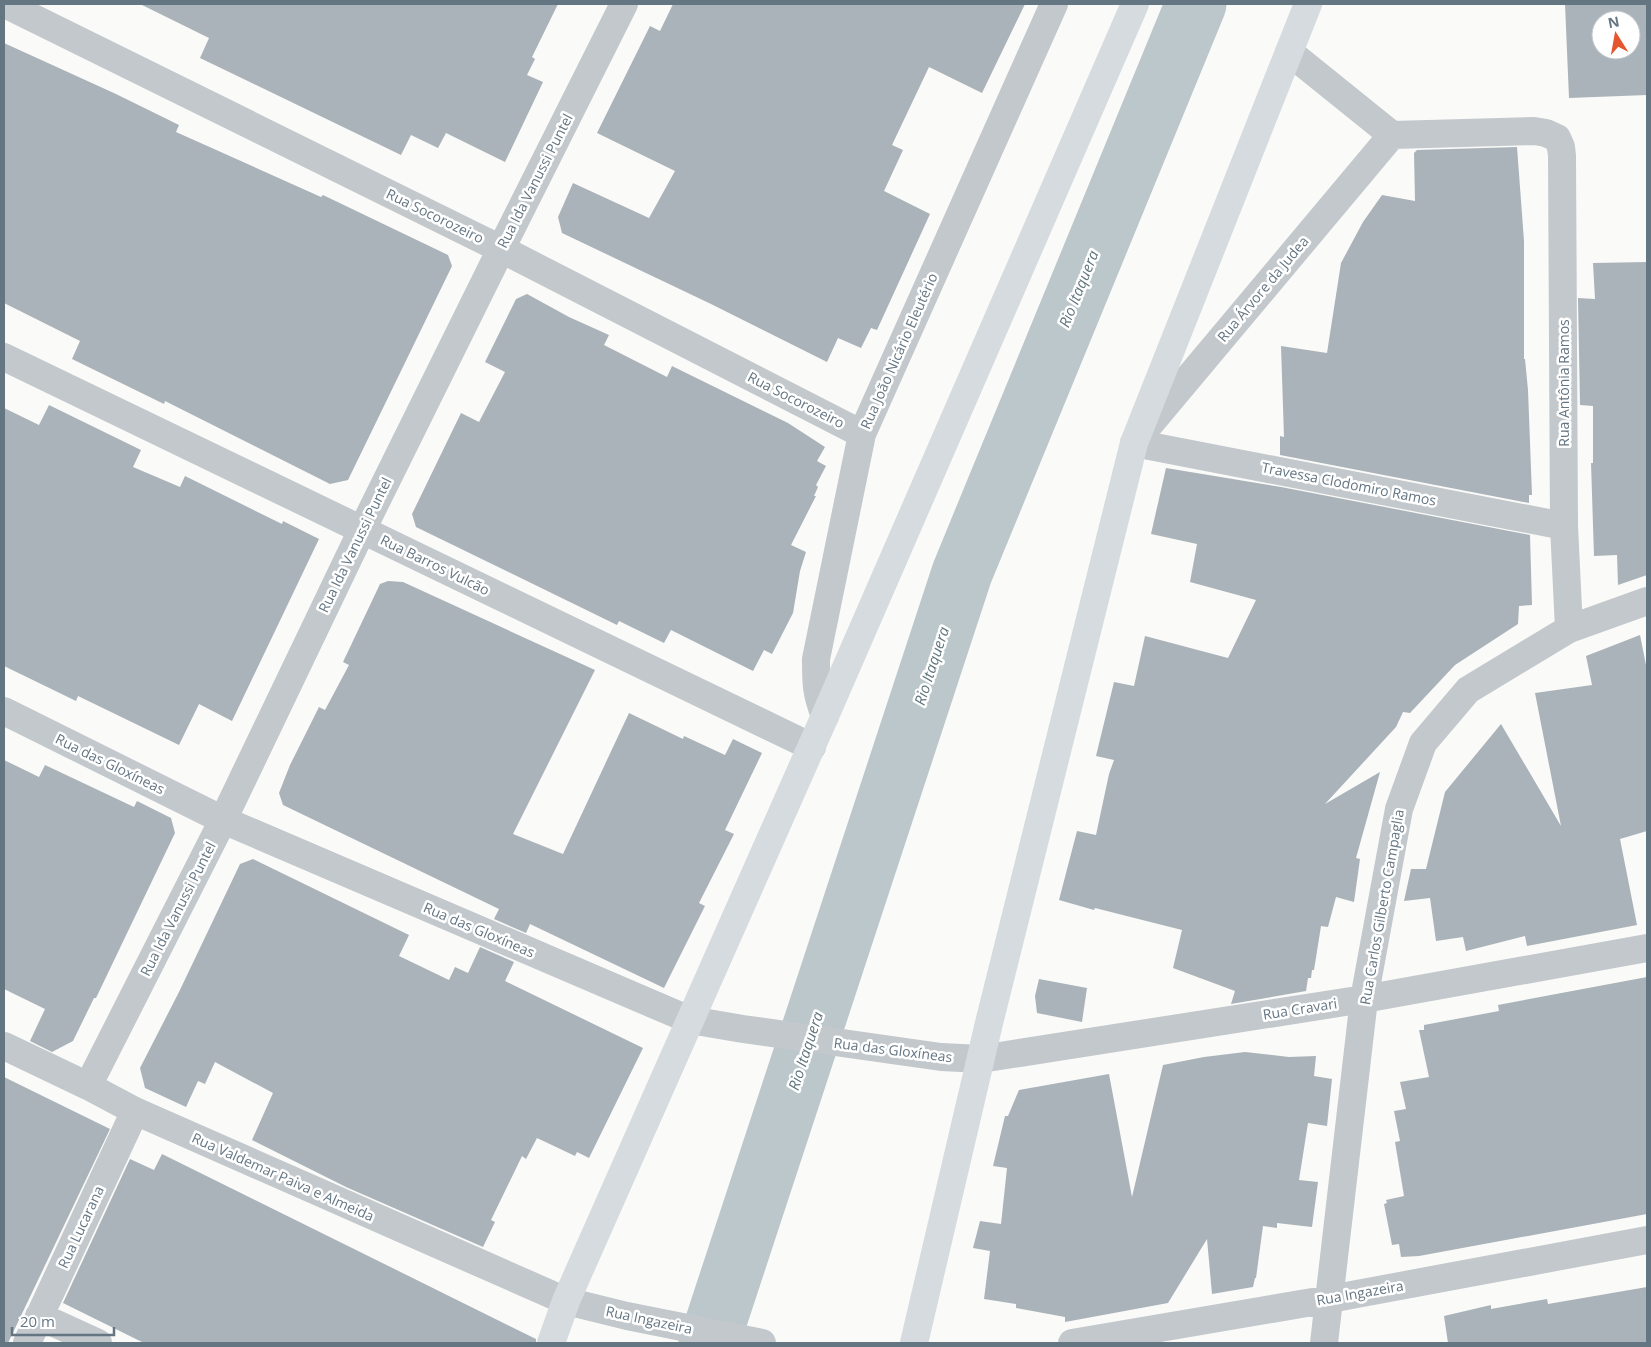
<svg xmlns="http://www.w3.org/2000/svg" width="1651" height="1347" font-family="'Open Sans',sans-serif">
	<rect width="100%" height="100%" fill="#fafaf8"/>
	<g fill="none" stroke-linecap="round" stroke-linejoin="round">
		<path stroke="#bbc7cb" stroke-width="61" d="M709 1343 962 573 1196 4"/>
	</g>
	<path fill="#aab3b9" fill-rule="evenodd" d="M140 4H558L532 57 535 59 527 75 543 82 505 162 446 133 438 148 411 135 401 155 200 58 209 38Z
		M673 4H1025L982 93 929 67 892 145 903 150 884 191 930 214 877 330 871 328 861 348 838 338 827 362 711 304 562 233 558 217 573 183 649 218 675 171 597 133 650 26 660 31Z
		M1565 4H1647V95L1569 98ZM1601 20H1631V50H1601Z
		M4 43 116 94 179 125 176 132 321 197 323 195 448 255 452 266 348 480 330 484 165 401 164 404 72 359 80 341 4 303Z
		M1517 147 1524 241V359H1525L1528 390 1532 495H1529V503L1280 455V436L1284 437 1281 346 1327 353 1341 263 1363 222 1382 195 1415 201 1414 153 1417 150Z
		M1647 262V575L1618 585 1617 555 1594 556 1591 463H1593V406L1580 405 1578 298 1595 299 1593 263Z
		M527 294 569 317 609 335 604 345 667 377 672 366 788 423 825 447 817 461 826 466 816 485 818 487 814 496H816L791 545 806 552 800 571 793 613 772 654 764 650 753 671 671 630 664 643 619 621 617 625 416 527 412 514 461 413 479 422 505 372 485 362 516 299Z
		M49 405 141 450 133 467 180 487 185 476 282 524 283 521 319 539 232 721 199 704 179 745 78 696 76 701 4 666V408L39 425Z
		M1166 468 1281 487 1530 535 1532 605 1519 606 1518 624 1455 665 1410 713 1403 712 1396 727 1325 804 1380 772 1356 858 1360 859 1354 902 1336 897 1328 927 1321 926 1314 970H1312L1311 978H1308L1306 991 1231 1004 1235 991 1173 968 1182 930 1095 908 1094 910 1059 900 1077 831 1096 835 1109 774 1114 760 1096 756 1114 682 1134 686 1145 636 1228 658 1256 600 1190 582 1197 544 1151 534Z
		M388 581 403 582 595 670 513 834 563 854 629 713 683 739 684 736 725 755 733 739 762 753 725 830 734 834 699 903 705 906 664 988 530 924 526 933 494 919 499 909 283 805 279 793 290 765 319 707 325 710 349 665 343 662 380 584Z
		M1640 635 1647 670V831L1620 839 1637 925 1527 946 1525 936 1466 951 1463 937 1436 941 1430 898 1404 901 1411 869H1426L1445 792 1501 724 1561 826 1535 693 1592 685 1586 656Z
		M4 760 39 777 45 765 134 807 137 801 171 818 175 833 96 998H94L73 1041 52 1052 30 1041 45 1009 4 989Z
		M253 859 409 935 399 956 449 980 455 967 468 973 480 947 514 962 505 981 643 1048 589 1158 577 1152 575 1156 537 1138 526 1159 522 1156 491 1220 495 1222 483 1247 346 1187 252 1140 273 1093 215 1062 205 1084 198 1081 186 1107 145 1088 140 1068 179 992 240 864Z
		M1647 977V1214L1419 1256 1401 1257 1399 1244 1392 1245 1384 1204 1387 1203 1386 1200 1404 1196 1395 1142 1400 1141 1394 1111 1406 1109 1400 1082 1429 1077 1419 1030H1424V1025L1499 1011 1498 1005Z
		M1039 979 1087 988 1082 1022 1037 1013 1035 996Z
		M1245 1052 1289 1057 1316 1056 1314 1076 1332 1079 1327 1126 1308 1123 1299 1180 1318 1182 1312 1227 1277 1223V1228L1263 1226 1256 1278H1255L1253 1287 1212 1294 1207 1239 1168 1303 1065 1322V1317L1016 1308V1304L984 1299 990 1251 973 1248 980 1221 1001 1224 1007 1168 993 1166 1005 1116H1008L1019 1090 1109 1074 1132 1197 1163 1065 1204 1057Z
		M4 1077 110 1129 8 1343H4Z
		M162 1154 536 1339V1343H144L63 1303 130 1159 154 1170Z
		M1647 1287V1343H1448L1444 1316 1491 1305V1309L1547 1299 1548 1304Z"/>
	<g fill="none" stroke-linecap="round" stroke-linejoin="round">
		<path stroke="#c3c8cc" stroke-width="28" d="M5 4 501 249 862 434
			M1289 52 1392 135 1534 131 1546 133 1557 138 1561 147 1562 156 1564 526 1569 629
			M1392 135 1134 443 1564 526
			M4 357 812 747
			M4 711 223 820 690 1020 743 1029 941 1057 981 1059 1364 999 1647 948
			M825 716C816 694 816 683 816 659L862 434 1054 4
			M4 1046 88 1086 135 1111 566 1301 627 1316 762 1343
			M88 1086 223 820 362 530 501 249 624 4
			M39 1316 98 1343
			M27 1343 135 1111
			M1072 1343 1330 1299 1647 1240
			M1324 1343 1364 999 1399 809 1423 743 1468 690 1569 629 1647 601"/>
		<path stroke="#d6dbdf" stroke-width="28" d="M551 1343 566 1301 580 1269 825 716 1135 4
			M914 1343 989 1023 1134 443 1308 4"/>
	</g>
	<g text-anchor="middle" stroke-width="5" stroke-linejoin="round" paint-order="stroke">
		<g font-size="14" fill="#657683" stroke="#fff">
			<text transform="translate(535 181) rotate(-63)" y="5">Rua Ida Vanussi Puntel</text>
			<text transform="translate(435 216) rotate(26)" y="5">Rua Socorozeiro</text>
			<text transform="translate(1263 289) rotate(-50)" y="5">Rua Árvore da Judea</text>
			<text transform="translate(899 351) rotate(-66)" y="5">Rua João Nicário Eleutério</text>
			<text transform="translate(1564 383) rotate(-90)" y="5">Rua Antônia Ramos</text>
			<text transform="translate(796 400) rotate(27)" y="5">Rua Socorozeiro</text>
			<text transform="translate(1349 484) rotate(11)" y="5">Travessa Clodomiro Ramos</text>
			<text transform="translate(355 545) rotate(-64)" y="5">Rua Ida Vanussi Puntel</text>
			<text transform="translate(435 565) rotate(26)" y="5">Rua Barros Vulcão</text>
			<text transform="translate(110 764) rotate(26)" y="5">Rua das Gloxíneas</text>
			<text transform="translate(1382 907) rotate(-80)" y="5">Rua Carlos Gilberto Campaglia</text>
			<text transform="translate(178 909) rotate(-63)" y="5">Rua Ida Vanussi Puntel</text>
			<text transform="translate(479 930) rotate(23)" y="5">Rua das Gloxíneas</text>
			<text transform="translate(1300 1009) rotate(-9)" y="5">Rua Cravari</text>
			<text transform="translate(893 1050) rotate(7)" y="5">Rua das Gloxíneas</text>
			<text transform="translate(283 1177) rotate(24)" y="5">Rua Valdemar Paiva e Almeida</text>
			<text transform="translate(81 1227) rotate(-65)" y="5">Rua Lucarana</text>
			<text transform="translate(1360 1293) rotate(-10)" y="5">Rua Ingazeira</text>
			<text transform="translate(649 1320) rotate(12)" y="5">Rua Ingazeira</text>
		</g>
		<g font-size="15" font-style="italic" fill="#60757c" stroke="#fff">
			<text transform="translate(1079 289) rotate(-68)" y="5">Rio Itaquera</text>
			<text transform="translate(932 666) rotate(-72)" y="5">Rio Itaquera</text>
			<text transform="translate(806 1051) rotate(-72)" y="5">Rio Itaquera</text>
		</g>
	</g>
	<rect width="1651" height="1347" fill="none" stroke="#657683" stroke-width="10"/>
	<g transform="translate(1616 35) rotate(349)"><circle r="24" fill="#ffffff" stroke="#c1c8cd"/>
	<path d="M0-4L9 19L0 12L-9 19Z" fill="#e4572e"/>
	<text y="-8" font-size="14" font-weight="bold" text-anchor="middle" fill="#657683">N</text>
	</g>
	<path d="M12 1327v8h102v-8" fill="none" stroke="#657683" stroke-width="2.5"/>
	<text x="20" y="1327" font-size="15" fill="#657683" stroke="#ffffff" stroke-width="4" paint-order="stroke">20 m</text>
</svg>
